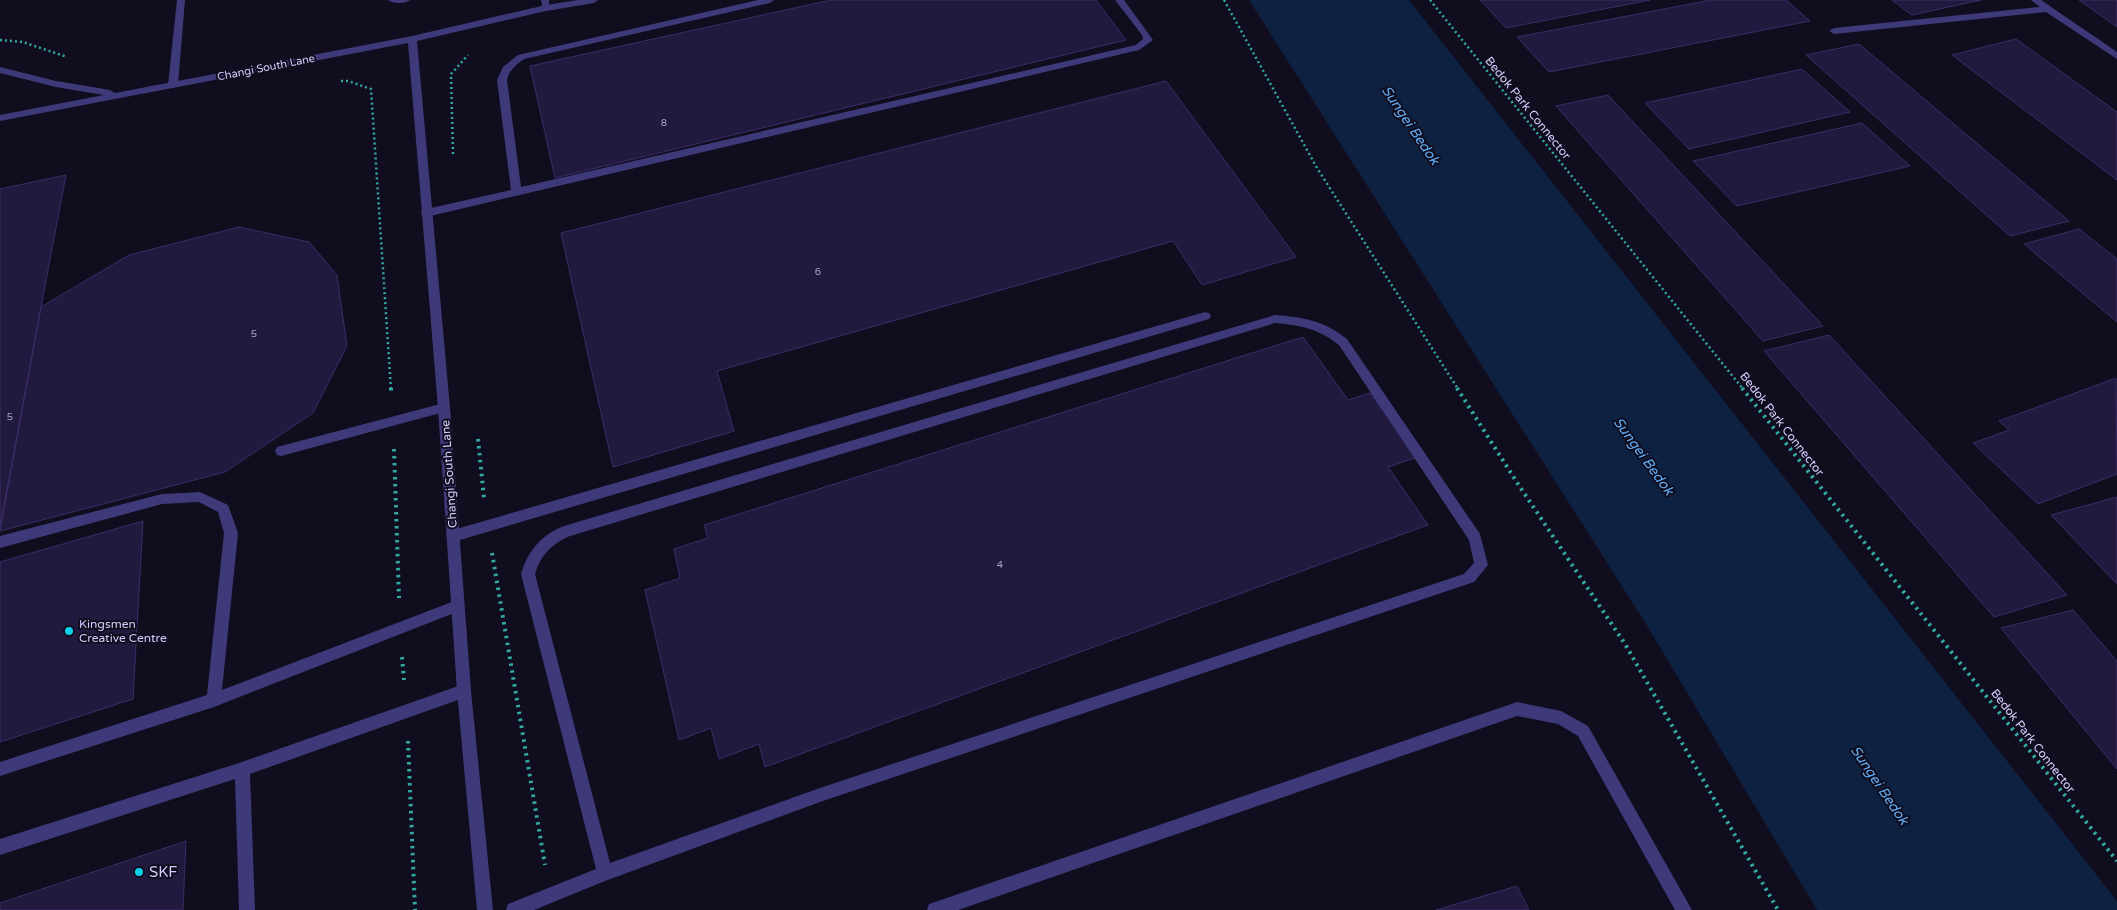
<svg xmlns="http://www.w3.org/2000/svg" width="2117" height="910" font-family="'Varela Round',sans-serif">
	<rect width="100%" height="100%" fill="#100d1e"/>
	<path fill="#0e2141" d="M1249 0H1409L2117 901V910H1817L1646 624Z"/>
	<path fill="#221a3e" stroke="#3a2d68" d="M831 0H1096L1126 40 555 178 530 66Z
		M1480 0H1650L1506 28Z
		M1711 0H1786L1810 21 1549 72 1517 37Z
		M1892 0H1981L1912 15Z
		M2079 0H2117V27Z
		M2016 39 2117 112V180L1952 55Z
		M1859 44 2069 221 2010 236 1806 55Z
		M1802 69 1850 112 1689 149 1645 103Z
		M1166 81 1296 257 1202 285 1173 241 717 371 734 431 613 467 561 233Z
		M1608 95 1823 326 1763 341 1556 106Z
		M1862 123 1910 166 1737 206 1693 161Z
		M66 175 41 307 0 526V189Z
		M239 227 309 242 337 275 347 346 313 413 225 472 0 531 41 307 129 255Z
		M2079 229 2117 259V322L2024 244Z
		M1829 335 2067 595 1994 617 1764 351Z
		M1303 337 1348 400 1370 393 1417 457 1388 467 1428 525 765 767 759 744 719 759 711 728 679 740 645 590 680 578 674 549 708 538 704 525Z
		M2116 378 2117 474 2038 504 1973 443 2009 430 1999 421Z
		M2117 497V584L2051 515Z
		M143 521 133 699 0 742V562Z
		M2073 610 2117 661V769L2001 628Z
		M186 841 183 910H0V903Z
		M1517 886 1529 910H1436Z"/>
	<g fill="none" stroke-linecap="round" stroke-linejoin="round">
		<path stroke="#33a9a4" stroke-width="2.5" stroke-dasharray="2 3" stroke-linecap="butt" d="M1224 0 1317 168 1458 389
			M1430 0 1743 389
			M0 40 23 42 67 57
			M341 81H348L371 89 391 389
			M453 154 451 74 468 55"/>
		<path stroke="#33a9a4" stroke-width="4" stroke-dasharray="2.5 4.5" stroke-linecap="butt" d="M391 388V393
			M1457 388 1516 481 1625 644 1778 910
			M1742 388 2117 861
			M478 439 484 498
			M394 449 399 598
			M492 553 545 865
			M402 657 404 680
			M408 741 415 910"/>
		<path fill="#3e3a7a" fill-rule="evenodd" d="M177 0H185L178 85 173 88 168 85Z
			M388 0H410C405 4 393 4 388 0Z
			M541 0H549V10H543Z
			M758 0H774L770 3 524 59C516 65 509 70 507 80L521 187 1136 45 1143 39 1142 35 1115 0H1124L1153 40 1139 50 426 217 422 216 421 213 422 210 511 190 497 80 503 67 518 55Z
			M1205 312 1209 313 1211 316 1209 319 453 542 448 540 446 536 448 532 453 530Z
			M1275 315C1303 317 1325 321 1347 339L1480 534 1488 565 1474 582 820 802 605 881 534 910H506L508 904 596 869 521 574C528 551 541 535 564 526ZM1275 323C1300 325 1319 329 1339 345L1469 540 1474 563 1464 574 820 788 610 863 535 574C540 556 551 545 567 537Z
			M444 403 448 405 450 408 448 411 281 456 277 455 275 451 277 447 281 446Z
			M200 492 228 505 238 533 222 690 457 600 462 602 464 606 462 610 214 707 0 776V762L207 695 224 533 218 512 199 502 162 504 0 548V536L162 494Z
			M464 684 469 686 471 691 469 696 250 774 255 910H239L235 779 0 855V839L242 762Z
			M1517 702 1561 711 1588 726 1692 910H1675L1578 736 1558 724 1517 716 958 910H927L929 904 935 902Z"/>
		<path fill="#3e3a7a" fill-rule="evenodd" d="M578 0H598L594 3 546 11 417 41 450 408 471 691 493 910H477L457 691 438 408 408 43 0 121V115L104 95 56 87 0 73V67L56 81 110 90 115 93 412 36 546 5Z
			M2031 0H2041L2117 52V59L2046 12 1834 34 1829 31 1834 28 2040 7Z"/>
	</g>
	<g fill="#0ccfe9" stroke="#100d1e" stroke-width="2">
		<circle cx="69" cy="631" r="5"/>
		<circle cx="139" cy="872" r="5"/>
	</g>
	<g text-anchor="middle" stroke-width="4" stroke-linejoin="round" paint-order="stroke">
		<g font-size="10" fill="#a7a0cc">
			<text x="664" y="126">8</text>
			<text x="818" y="275">6</text>
			<text x="254" y="337">5</text>
			<text x="10" y="420">5</text>
			<text x="1000" y="568">4</text>
		</g>
		<g font-size="11" fill="#d3ccfc" stroke="#100d1e">
			<text transform="translate(266 67) rotate(-11)" y="4">Changi South Lane</text>
		</g>
		<g font-size="12" fill="#d3ccfc" stroke="#100d1e">
			<text transform="translate(1528 108) rotate(51)" y="4">Bedok Park Connector</text>
			<text transform="translate(1782 424) rotate(52)" y="4">Bedok Park Connector</text>
			<text transform="translate(449 474) rotate(-94)" y="4">Changi South Lane</text>
			<text transform="translate(2033 741) rotate(52)" y="4">Bedok Park Connector</text>
		</g>
		<g font-size="12" fill="#d3ccfc" stroke="#100d1e" text-anchor="start">
			<text x="79" y="628">Kingsmen<tspan x="79" dy="14">Creative Centre</tspan></text>
		</g>
		<g font-size="14" font-style="italic" fill="#60aff7" stroke="#100d1e">
			<text transform="translate(1411 125) rotate(56)" y="5">Sungei Bedok</text>
			<text transform="translate(1644 456) rotate(54)" y="5">Sungei Bedok</text>
			<text transform="translate(1880 785) rotate(56)" y="5">Sungei Bedok</text>
		</g>
		<g font-size="15" fill="#d3ccfc" stroke="#100d1e" text-anchor="start">
			<text x="149" y="877">SKF</text>
		</g>
	</g>
</svg>
